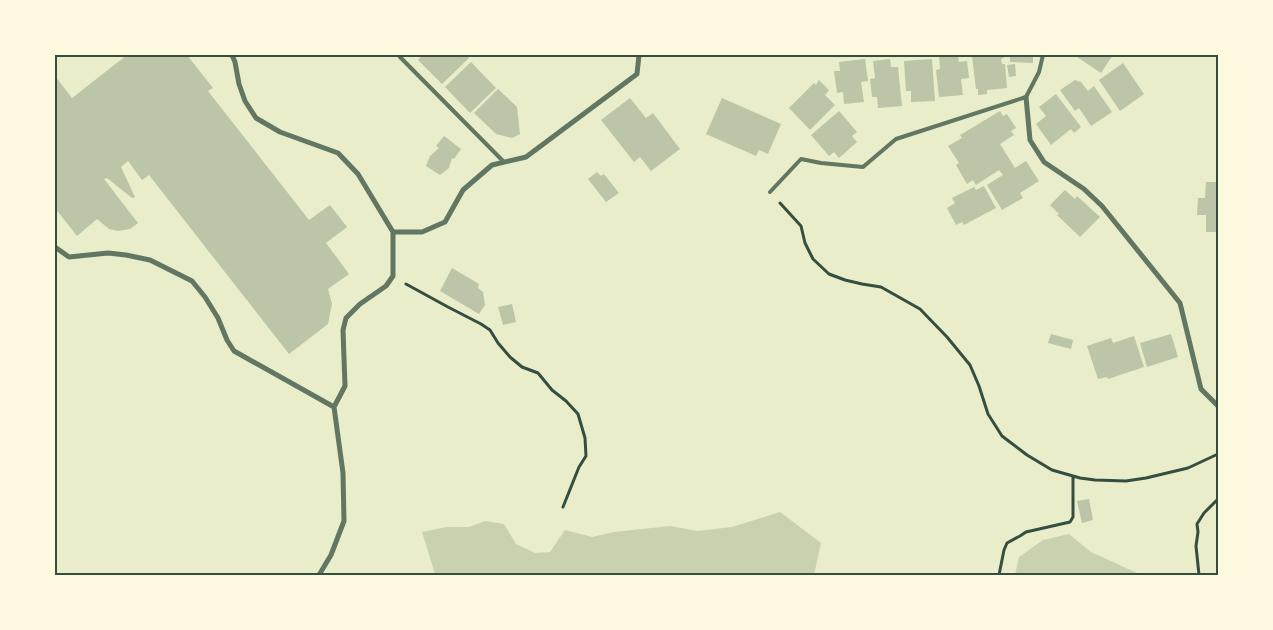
<svg xmlns="http://www.w3.org/2000/svg" width="1273" height="630" font-family="Arial,sans-serif">
	<rect width="100%" height="100%" fill="#e9edc9"/>
	<path fill="#cad2ad" d="M780 512 821 543 814 575H435L431 561 422 532 447 527H469L485 521 504 524 516 544 535 553 550 552 565 530 592 537 614 532 670 526 698 531 732 527Z
		M1069 534 1091 552 1137 573V575H1015L1019 557 1043 540Z"/>
	<path fill="#bcc5a7" d="M127 55H187L213 88 208 91 309 220 330 205 347 227 326 243 349 274 328 289 332 304 328 324 289 354 149 175 142 180 128 161 121 167 135 197 132 198 107 178 104 179 138 223 130 229 118 231 109 229 97 219 77 236 55 208V76L72 98Z
		M423 55H467L469 58 442 84 418 60Z
		M939 55H958L959 62 967 61 969 78 961 79 963 95 939 97 936 70 940 69Z
		M981 55H1003L1004 58 1001 59 1002 64H1005L1007 88 987 90V94L978 95V89H976L972 56Z
		M1010 55H1033V63L1010 62Z
		M1078 55H1113L1101 73 1077 57Z
		M865 59 868 81 861 82 864 102 844 104 843 92 837 93 834 71H840L839 62Z
		M890 59 891 67H898L902 106 878 108 877 97H872L870 79 875 78 873 61Z
		M932 59 935 101 911 102V91H906L904 61Z
		M471 62 496 88 470 113 445 87Z
		M1123 63 1144 94 1120 111 1099 80Z
		M1015 64 1016 76 1009 77 1007 65Z
		M819 80 829 90 825 95 835 105 810 130 789 108 814 83 816 85Z
		M1075 80 1081 82 1088 91 1094 86 1112 112 1091 126 1079 108 1075 111 1060 90Z
		M498 89 517 107 520 134 512 138 496 134 474 113Z
		M1056 94 1081 127 1074 133 1071 129 1051 145 1036 124 1046 116 1039 107Z
		M630 98 646 118 653 113 680 149 651 171 640 157 634 162 601 120Z
		M722 98 781 124 768 154 759 150 756 156 706 134Z
		M839 111 857 132 852 136 857 142 839 158 834 152 829 156 811 135Z
		M1000 111 1003 116 1007 114 1016 128 1011 131 1014 135 1000 144 1015 168 1026 161 1039 181 1020 193 1023 198 1002 210 987 185 1003 175 999 170 976 185 973 180 967 184 956 165 959 163 948 146 962 138 960 135Z
		M444 136 461 149 454 159 452 158 449 168 440 175 426 166 430 156 439 148 436 146Z
		M597 172 601 176 604 174 619 193 606 202 588 179Z
		M1206 182H1218V232H1206V215H1197L1198 198H1205Z
		M984 186 996 208 964 225 962 222 956 225 947 208 955 203 952 198 974 187 976 190Z
		M1065 190 1075 199 1077 196 1100 217 1080 237 1057 215 1059 214 1050 205Z
		M452 268 479 284 478 288 483 292 485 305 479 314 440 291Z
		M512 304 516 322 503 325 498 307Z
		M1051 334 1073 340 1071 349 1048 343Z
		M1171 334 1178 357 1147 367 1140 343Z
		M1134 336 1144 367 1108 379 1107 377 1098 379 1087 346 1111 338 1113 343Z
		M1089 499 1093 520 1082 523 1077 501Z"/>
	<g fill="none" stroke-linecap="round" stroke-linejoin="round">
		<path stroke="#344e41" stroke-width="3" d="M780 203 801 226 805 243 813 259 829 274 845 280 862 284 881 287 920 309 947 337 970 365 979 386 988 414 1002 436 1027 455 1052 470 1080 478 1095 480 1126 481 1146 478 1188 468 1218 454
			M406 284 448 307 481 324 490 330 498 343 510 357 522 367 538 373 552 390 566 401 578 414 585 438 586 456 579 467 563 507
			M999 575 1004 550 1007 543 1020 536 1026 532 1070 522 1073 517V476
			M1199 575 1196 546 1198 532 1197 524 1204 513 1218 499"/>
		<path stroke="#617663" stroke-width="4" d="M400 57 504 162
			M770 192 801 159 821 163 863 167 896 139 1026 97 1039 72 1043 55"/>
		<path stroke="#617663" stroke-width="5" d="M232 55 235 62 239 84 245 101 256 118 280 132 338 153 358 174 393 232V276L386 286 360 304 346 318 343 330 345 386 334 407 343 473 344 521 331 555 319 575
			M1026 97 1030 140 1044 162 1084 189 1102 206 1180 303 1201 389 1218 406
			M393 232H422L445 222 463 190 492 165 526 157 637 74 639 55
			M55 247 69 257 108 253 126 255 150 260 192 281 205 297 218 318 227 340 234 351 334 407"/>
	</g>
	<rect width="1273" height="630" fill="none" stroke="#fefae0" stroke-width="112"/>
	<rect x="56" y="56" width="1161" height="518" fill="none" stroke="#344e41" stroke-width="2"/>
</svg>
